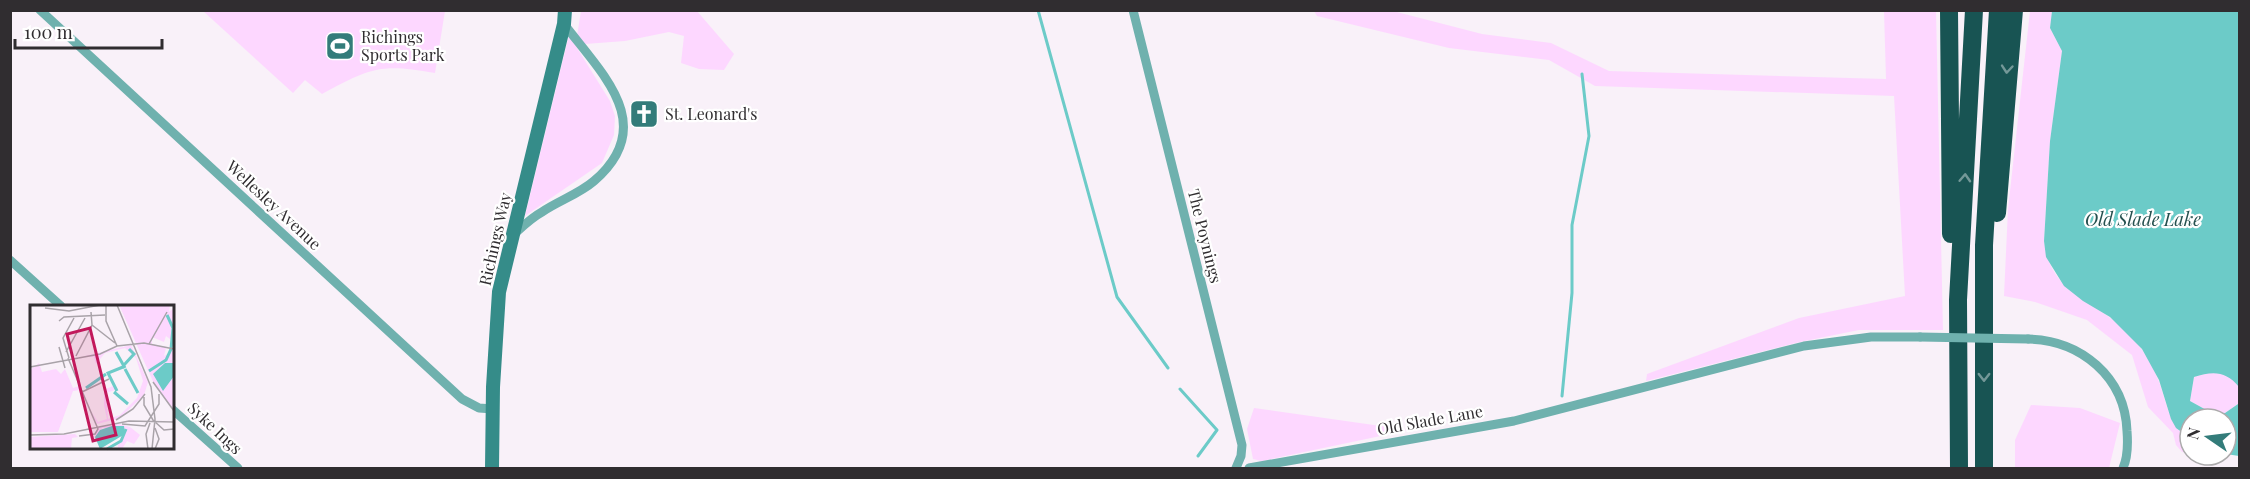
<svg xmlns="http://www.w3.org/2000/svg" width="2250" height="479" font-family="'Playfair Display',serif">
	<rect width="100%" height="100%" fill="#f9f1f9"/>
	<path fill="#fdd7ff" d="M203 11H445L435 73C380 63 370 68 322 94L305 80 293 93Z
		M581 11H697L734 54 724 70 699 69 681 63 684 36 669 32 625 41 585 44 577 36Z
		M1314 11H1393L1482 34 1551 43 1609 71 1886 79 1884 11H1936L1943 330H1859L1800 342 1646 381 1647 374 1799 318 1905 296 1894 96 1595 86 1549 60 1449 48 1317 16Z
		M2030 11H2052L2050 28 2062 51 2050 141 2044 241C2051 298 2099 300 2131 336 2143 349 2151 363 2158 379 2168 404 2166 421 2190 438V453L2182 452 2176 445 2173 433 2148 407 2132 355 2087 320 2035 302 2004 296 2008 209Z
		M569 35 610 101 615 116 614 135 602 163 525 216Z
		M2211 372 2231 376 2239 387 2238 404 2225 413 2210 412 2190 401 2194 377Z
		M2031 405 2080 408 2120 423 2109 468H2015V440Z
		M1254 408 1409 430 1262 461 1253 459 1247 429Z"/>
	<path fill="#6ccbc8" d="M2052 11H2239V387C2226 371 2213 371 2194 377L2190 401 2210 412 2225 413 2238 404 2239 389V456L2226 454V419H2190V438L2176 428 2171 419 2159 380 2142 349 2110 317 2083 301 2064 286 2046 257 2044 241 2050 141 2062 51 2050 28Z"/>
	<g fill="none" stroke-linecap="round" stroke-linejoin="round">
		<path stroke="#6ccbc8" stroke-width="3" d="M1038 10 1117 297 1168 368
			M1180 389 1217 430 1198 456
			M1562 396 1572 293V225L1589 136 1582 74"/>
		<path stroke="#6fb1ae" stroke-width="9" d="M40 10 462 399 479 408 493 409
			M1133 10 1242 445 1241 456 1236 468
			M513 235C522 227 531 218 542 212 558 201 579 194 594 181 659 125 602 74 564 24
			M10 260 61 306
			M2028 339C2081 340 2125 377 2127 431 2128 444 2128 457 2123 468
			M172 409 238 468
			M1249 468 1514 421 1804 346 1871 337H1920"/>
		<path stroke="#358c89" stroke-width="14" d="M492 468 493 387 499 292 564 24 565 10"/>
		<path stroke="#185453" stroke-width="18" d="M1949 10 1951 234
			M1997 213 2014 10
			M1959 468 1958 300 1974 10
			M1984 468V245L1998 10"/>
		<path stroke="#6fb1ae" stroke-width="9" d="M1920 337 2028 339"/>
	</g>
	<defs><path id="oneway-chevron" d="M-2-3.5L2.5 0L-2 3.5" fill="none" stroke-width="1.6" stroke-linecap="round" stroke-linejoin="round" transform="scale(1.5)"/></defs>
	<g stroke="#749898">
		<use href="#oneway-chevron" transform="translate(2007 69) rotate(95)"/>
		<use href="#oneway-chevron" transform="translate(1965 178) rotate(-87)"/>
		<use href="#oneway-chevron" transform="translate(1984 377) rotate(90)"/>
	</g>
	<defs>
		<g id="stadium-square" transform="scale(1.5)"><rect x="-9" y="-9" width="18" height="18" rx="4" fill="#337c7a" stroke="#fff"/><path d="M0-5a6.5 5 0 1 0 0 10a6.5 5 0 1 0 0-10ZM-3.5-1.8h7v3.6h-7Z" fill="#fff"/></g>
		<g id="church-square" transform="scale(1.5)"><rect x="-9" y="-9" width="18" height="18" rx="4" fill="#337c7a" stroke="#fff"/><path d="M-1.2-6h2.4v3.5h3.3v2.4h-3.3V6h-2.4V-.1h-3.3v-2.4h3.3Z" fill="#fff"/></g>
	</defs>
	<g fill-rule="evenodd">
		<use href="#stadium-square" x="340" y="46"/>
		<use href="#church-square" x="644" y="114"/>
	</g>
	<g text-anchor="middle" stroke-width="4.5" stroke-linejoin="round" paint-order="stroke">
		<g font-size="16" fill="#302d30" stroke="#fff" text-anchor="start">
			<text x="361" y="43">Richings<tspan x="361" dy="18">Sports Park</tspan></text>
			<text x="665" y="120">St. Leonard's</text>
		</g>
		<g font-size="16" fill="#302d30" stroke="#fff">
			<text transform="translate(274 205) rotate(43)" y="6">Wellesley Avenue</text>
			<text transform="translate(1205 236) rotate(76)" y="6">The Poynings</text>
			<text transform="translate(495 239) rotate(-77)" y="6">Richings Way</text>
			<text transform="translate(1430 420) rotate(-10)" y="6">Old Slade Lane</text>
			<text transform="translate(215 428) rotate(43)" y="6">Syke Ings</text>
		</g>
		<g font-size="18" font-style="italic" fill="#25504f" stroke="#fff">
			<text x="2143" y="226">Old Slade Lake</text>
		</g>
	</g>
	<g transform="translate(30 305)">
		<rect width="144" height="144" fill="#f9f1f9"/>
		<path d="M140 0 139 7 144 3V37L136 31 134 37 122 32V39L136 43 134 51 144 45V105L125 81 90 2ZM101 40 118 77 114 90 90 113 67 119 61 106 68 117 77 114 74 100V86L76 84 83 81 85 85 76 88 78 114 90 110 107 93 113 76 106 53 95 43 75 48 66 59 64 52 55 51ZM9 58 12 67 26 64 31 69 35 64 43 83 49 81 50 85 43 86 28 127H0V65ZM89 119 100 122 110 130 104 139 97 136 92 144H88V140L75 144 91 135 94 122 72 123 68 129 64 133 69 122ZM45 129 48 132 42 133 41 144H0V132Z" fill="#fdd7ff"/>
		<path d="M135 58H144V71L133 86 123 69ZM82 121H94L95 129 70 144 65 132 70 125Z" fill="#6ccbc8"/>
		<path fill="none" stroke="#6ccbc8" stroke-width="3" d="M86 47 95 63M94 60 104 49 99 44M95 64 108 88M119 66 136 55 141 44 143 23 137 10M56 83 76 69M87 86 78 68 93 62M84 87 98 99M77 144 91 136 96 124"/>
		<path fill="none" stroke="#a9a3a9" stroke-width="1.5" d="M76 0V16L87 41M87 0 121 82 125 114 122 144M15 3 39 6 70 0M29 16 34 12 75 10M62 20 85 38M119 39 137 7M29 42 35 63M36 47 55 13M46 51 62 20 61 7M38 53 68 124 65 129 49 131M39 53 33 33 44 13M0 62 70 49 87 41 114 38 144 44M123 77 144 106M52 87 79 74M114 92V100L123 115 134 125 144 124M86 115 103 104 115 89M92 119 115 121 129 99V89M125 123 129 134 125 144M0 130 34 129 99 116 144 117M118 144 116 129 120 118"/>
		<path fill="#c2185b" fill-opacity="0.15" stroke="#c2185b" stroke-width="3" d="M60 23 86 130 63 136 37 29Z"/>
		<rect width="144" height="144" fill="none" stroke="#302d30" stroke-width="3"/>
	</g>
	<rect width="2250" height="479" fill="none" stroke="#302d30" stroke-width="24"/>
	<g transform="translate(2208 437) rotate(284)"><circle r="28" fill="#ffffff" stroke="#acabac" stroke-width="1.5"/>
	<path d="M0-4.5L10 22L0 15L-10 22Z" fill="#337c7a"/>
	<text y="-9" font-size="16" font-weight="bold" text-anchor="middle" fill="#302d30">N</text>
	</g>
	<path d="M15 39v9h147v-9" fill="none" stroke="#302d30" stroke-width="3"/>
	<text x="24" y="39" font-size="18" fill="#302d30" stroke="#ffffff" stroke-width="4.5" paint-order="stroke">100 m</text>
</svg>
